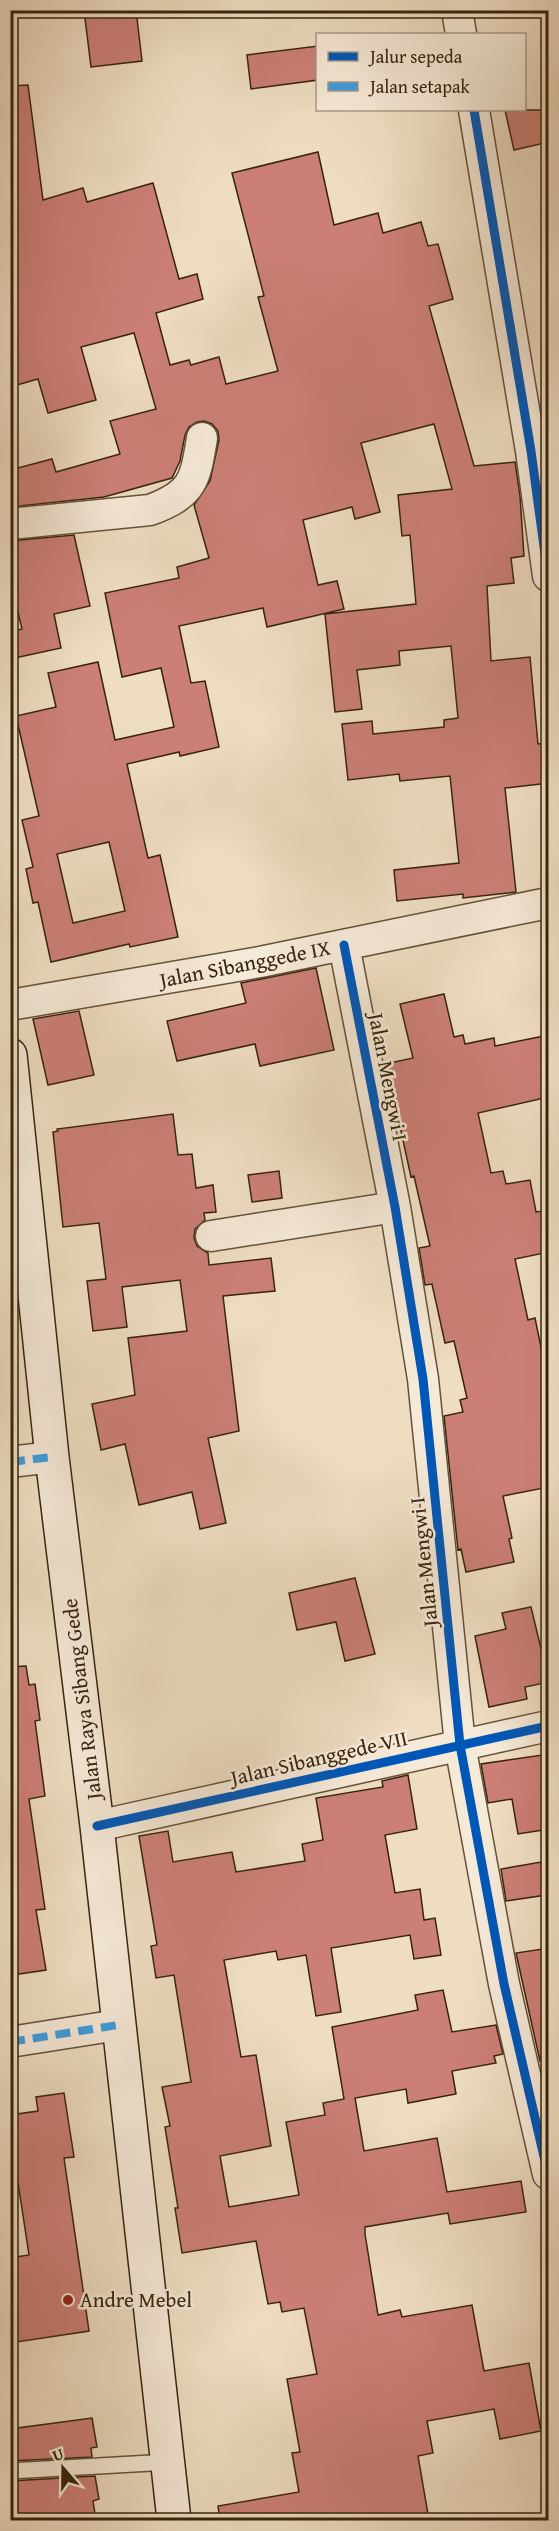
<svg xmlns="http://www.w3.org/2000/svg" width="559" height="2531" font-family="'Gentium Book Plus',serif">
	<rect width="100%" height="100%" fill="#efddc2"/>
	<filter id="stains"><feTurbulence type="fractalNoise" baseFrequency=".00333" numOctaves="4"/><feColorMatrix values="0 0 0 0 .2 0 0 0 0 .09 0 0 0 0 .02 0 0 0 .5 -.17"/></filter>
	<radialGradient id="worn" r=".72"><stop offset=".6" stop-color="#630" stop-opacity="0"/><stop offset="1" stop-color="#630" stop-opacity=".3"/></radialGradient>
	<path fill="#cc7f77" stroke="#36240e" stroke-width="1.5" fill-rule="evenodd" d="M84 10H136L142 61 91 67Z
		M318 46V80L251 89 247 55Z
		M28 85 43 200 83 188 87 202 153 183 179 279 197 274 203 299 156 313 170 365 189 360 191 365 219 357 226 384 278 371 258 297 264 296 232 173 318 152 334 225 378 213 383 233 421 222 428 246 438 244 453 299 429 306 474 466 515 462 520 496 524 556 511 558 514 583 487 586 491 661 530 657 538 744 549 743V783L505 788 516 892 463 898V894L397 901 394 870 459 863 450 776 400 781 399 774 348 780 342 724 372 721 373 734 444 727V720L458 718 451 646 399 651 400 665 357 670 362 709 335 712 325 614 416 604 410 535 402 536 398 495 452 489 434 424 361 443 380 512 355 519 352 507 303 520 318 585 337 581 344 609 267 627 263 608 179 626 191 683 205 681 219 747 180 756 179 752 127 764 148 858 160 855 178 937 130 947 129 944 51 962 38 902 33 903 26 869 33 867 22 820 39 816 16 716 56 707 48 673 98 662 115 740 174 727 161 668 122 677 105 593 179 578 177 567 209 558 194 505 210 481 219 440 218 431 212 424 204 421 197 422 189 427 185 435 180 461 172 478 104 497 10 507V470L52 459 56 472 120 454 110 421 156 409 134 333 81 347 96 400 48 413 38 379 10 387V86ZM109 842 125 911 73 923 57 854Z
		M505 110H542L549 142 514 150Z
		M74 535 90 606 54 614 61 648 10 659V632L22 629 10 579V541Z
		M316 968 334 1050 260 1066 255 1044 177 1061 167 1021 246 1003 241 983Z
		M444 994 454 1037 463 1035 465 1044 494 1038 495 1046 549 1035V1097L478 1113 491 1173 503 1171 506 1184 530 1180 536 1212 549 1210V1252L515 1259 528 1320 535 1318 543 1357 549 1356V1487L503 1496 512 1538 509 1539 514 1562 466 1572 461 1549 458 1550 444 1416 463 1412 460 1400 467 1398 454 1341 445 1343 432 1284 425 1285 419 1248 430 1246 414 1176 411 1177 399 1122 396 1123 385 1064 413 1058 400 1004Z
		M79 1011 94 1075 48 1085 33 1019Z
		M173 1114 178 1155 192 1154 196 1188 213 1185 216 1212 204 1213 205 1220 195 1229 194 1238 197 1246 208 1253 209 1265 271 1258 275 1291 223 1296 239 1431 208 1438 226 1523 200 1529 192 1492 139 1505 125 1444 101 1450 92 1404 135 1395 128 1338 187 1331 180 1280 122 1287 127 1327 93 1331 87 1281 106 1279 99 1223 63 1227 53 1132 58 1131 57 1129Z
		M279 1171 282 1198 252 1202 248 1175Z
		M355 1578 375 1654 345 1661 336 1622 297 1630 289 1593Z
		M531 1607 549 1682 525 1687 527 1699 489 1707 475 1636 506 1629 502 1613Z
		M26 1666 29 1685 35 1684 40 1720 35 1721 45 1796 29 1799 45 1909 36 1910 46 1970 13 1975 10 1959V1783L16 1782 10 1745V1667Z
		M549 1754V1829L518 1834 512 1799 488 1803 481 1764Z
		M408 1775 417 1829 385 1835 395 1893 420 1889 424 1920 435 1918 441 1955 414 1959 410 1935 331 1948 341 2012 316 2016 306 1955 278 1960 276 1951 224 1960 241 2057 256 2055 271 2146 220 2156 229 2207 299 2195 286 2122 325 2115 323 2103 344 2099 332 2027 418 2010 415 1995 443 1990 452 2032 496 2025 503 2054 494 2056 496 2063 452 2071 456 2094 408 2103 406 2089 355 2098 364 2151 437 2138 447 2192 521 2181 526 2212 450 2224 448 2213 365 2227V2234L378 2315 400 2310 402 2317 472 2305 484 2371 529 2363 541 2431 500 2439 494 2409 427 2421 433 2453 418 2456 429 2520H220L218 2506 299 2492 292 2453 300 2452 287 2379 317 2374 304 2308 282 2312 280 2302 268 2304 256 2241 182 2253 175 2208H178L165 2127 170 2126 162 2087 191 2082 174 1975 156 1978 151 1946 157 1945 139 1836 168 1831 173 1862 232 1852 236 1872 305 1861 302 1844 323 1840 316 1798 383 1787 382 1781Z
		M541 1862 546 1895 506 1901 501 1869Z
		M549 1948V2060L540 2061 516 1953Z
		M64 2093 74 2157 64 2158 89 2331 10 2343V2258L29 2255 10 2130V2115L38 2111 36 2097Z
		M92 2418 97 2447 91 2448 92 2457 10 2461V2429Z
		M95 2476 99 2499 93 2501 96 2520H15L10 2481Z"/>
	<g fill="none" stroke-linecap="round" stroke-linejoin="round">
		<g stroke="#64523b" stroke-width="18">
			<path id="lane" d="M10 2471 169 2462"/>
		</g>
		<g stroke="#64523b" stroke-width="33">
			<path id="street" d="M457 10 461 34
				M474 110 531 451 548 576
				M10 524 150 510C193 494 195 481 202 438
				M344 945 395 1207 423 1379 460 1745 504 1984 548 2174
				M10 1005 260 962 548 903
				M211 1236 395 1207
				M10 1462 52 1457
				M97 1826 548 1726
				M10 2042 118 2025"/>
		</g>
		<g stroke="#36240e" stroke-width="36">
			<path id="secondary" d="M10 1055 52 1457 97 1826 174 2520"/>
		</g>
		<use href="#lane" stroke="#f5e9d7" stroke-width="15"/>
		<use href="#street" stroke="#f5e9d7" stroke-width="30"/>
		<use href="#secondary" stroke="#f5e9d7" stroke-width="33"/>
		<path stroke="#3e9cde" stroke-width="8" stroke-dasharray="15 8" stroke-linecap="butt" d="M10 1462 52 1457
			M10 2042 118 2025"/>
		<g stroke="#f5e9d7" stroke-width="13">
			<path id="cycleway" d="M474 110 531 451 548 576
				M344 945 395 1207 423 1379 460 1745 504 1984 548 2174
				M97 1826 548 1726"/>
		</g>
		<use href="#cycleway" stroke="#0057b8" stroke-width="9"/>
	</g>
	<circle fill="#8f2418" stroke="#f5e9d7" stroke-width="2" cx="68" cy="2300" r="6"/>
	<g text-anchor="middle" stroke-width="5" stroke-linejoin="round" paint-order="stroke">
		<g font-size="21" fill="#36240e" stroke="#f5e9d7">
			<text transform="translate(245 964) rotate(-11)" y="7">Jalan Sibanggede IX</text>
			<text transform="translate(388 1077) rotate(79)" y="7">Jalan Mengwi I</text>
			<text transform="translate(424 1562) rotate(-96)" y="7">Jalan Mengwi I</text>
			<text transform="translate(82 1699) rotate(-97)" y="7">Jalan Raya Sibang Gede</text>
			<text transform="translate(319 1758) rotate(-13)" y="7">Jalan Sibanggede VII</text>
		</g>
		<g font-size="21" fill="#36240e" stroke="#f5e9d7" text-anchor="start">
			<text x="80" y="2307">Andre Mebel</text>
		</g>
	</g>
	<rect width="559" height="2531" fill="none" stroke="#efddc2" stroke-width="36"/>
	<rect x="12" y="12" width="535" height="2507" fill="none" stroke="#36240e" stroke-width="3"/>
	<rect x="18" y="18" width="523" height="2495" fill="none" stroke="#36240e" stroke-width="1.5"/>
	<rect x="316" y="33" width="210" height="78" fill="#f5e9d7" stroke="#a99a87" stroke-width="1.5"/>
	<rect x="328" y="52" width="30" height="9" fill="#0057b8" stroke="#a99a87" stroke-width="1.5"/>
	<text x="370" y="63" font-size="18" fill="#36240e">Jalur sepeda</text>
	<rect x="328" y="82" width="30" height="9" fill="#3e9cde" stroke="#a99a87" stroke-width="1.5"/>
	<text x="370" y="93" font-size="18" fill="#36240e">Jalan setapak</text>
	<g transform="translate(63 2468) rotate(340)" stroke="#f5e9d7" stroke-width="4.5" paint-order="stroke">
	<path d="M0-4.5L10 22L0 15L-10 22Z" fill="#36240e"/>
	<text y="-9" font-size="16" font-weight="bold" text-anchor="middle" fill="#36240e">U</text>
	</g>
	<rect width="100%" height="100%" filter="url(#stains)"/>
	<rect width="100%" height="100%" fill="url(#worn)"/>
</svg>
